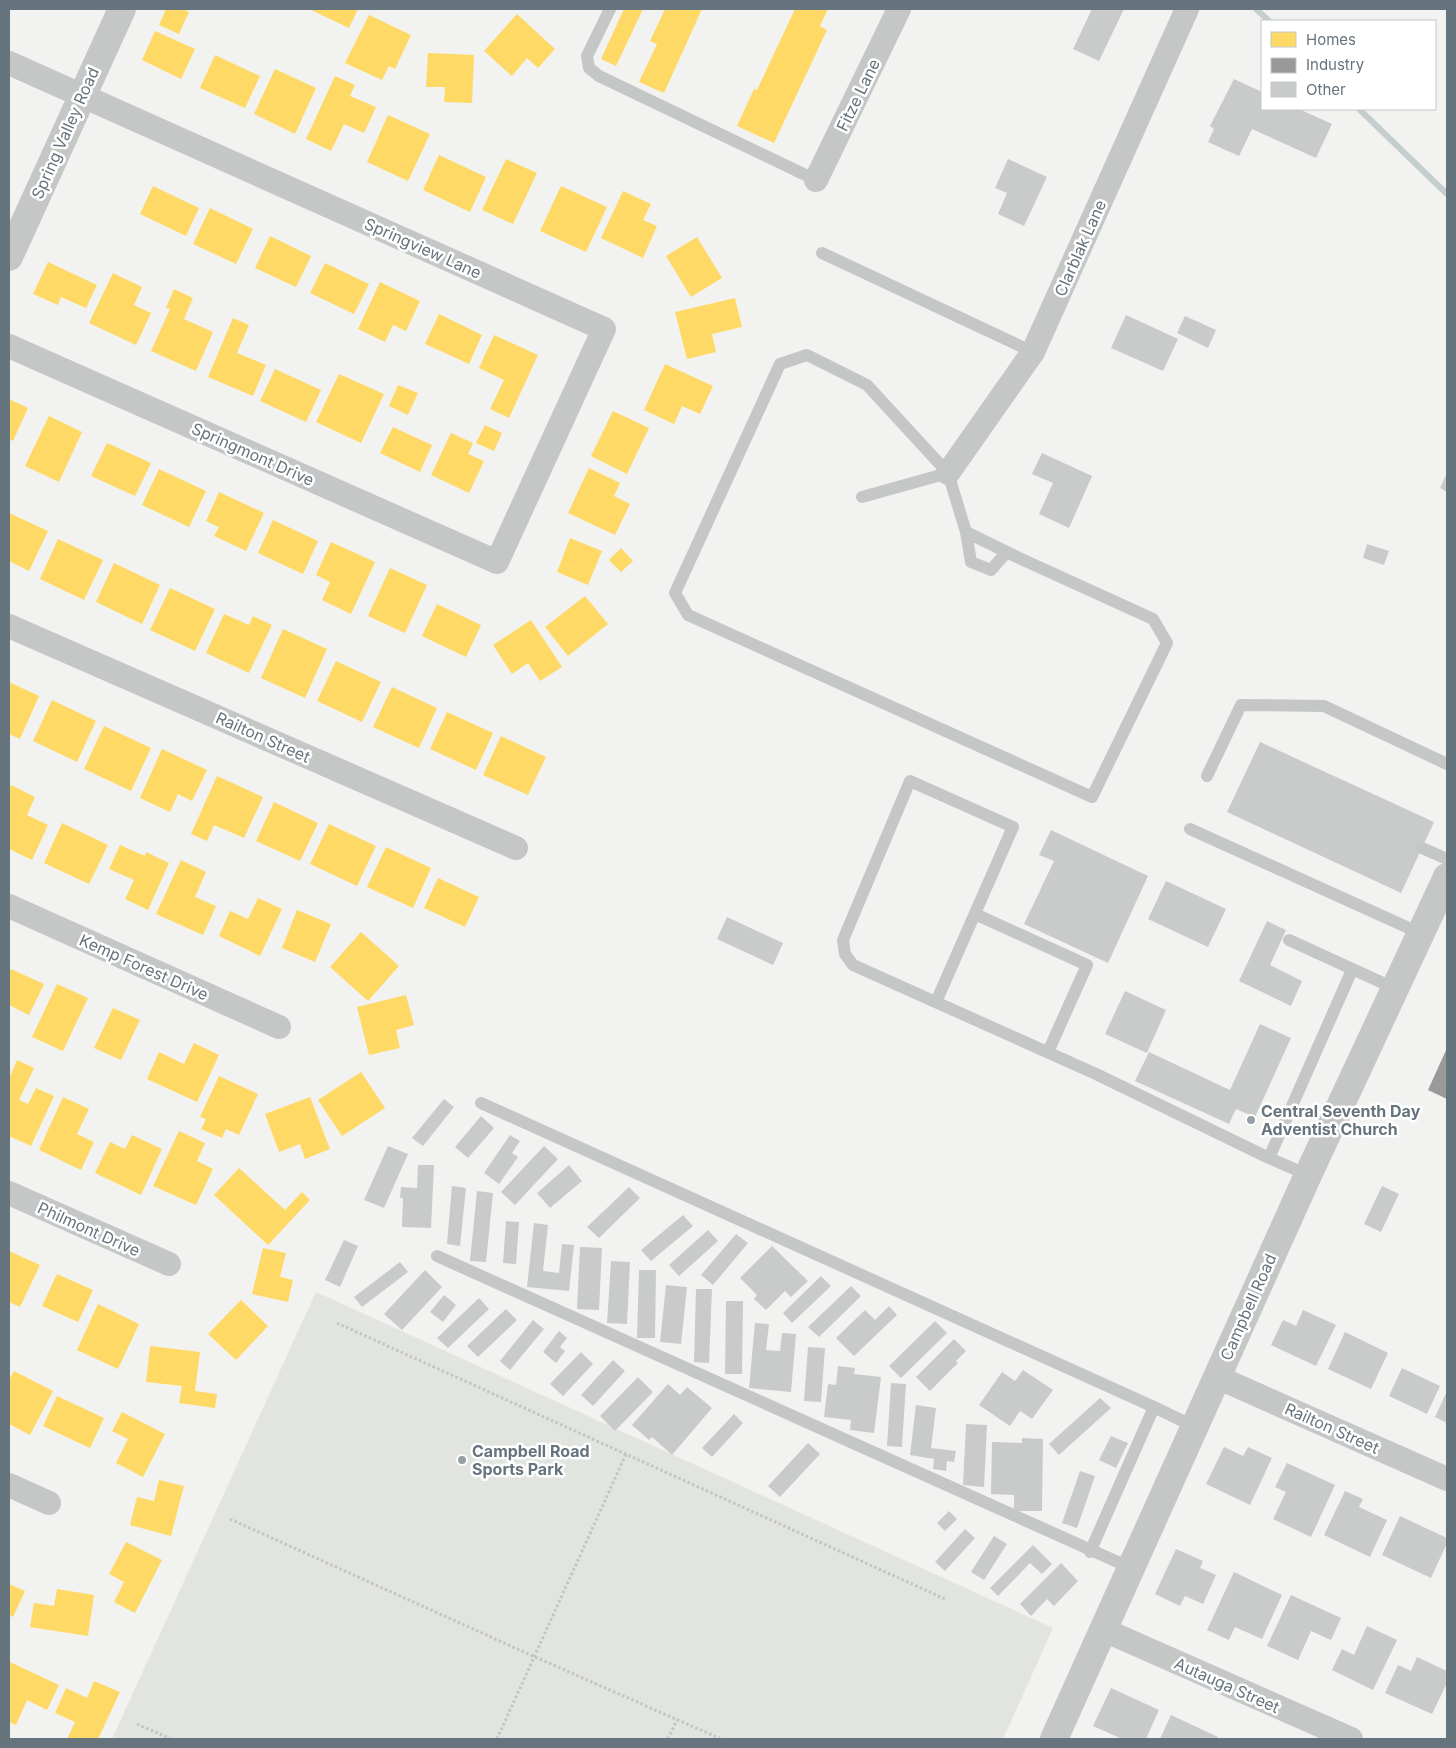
<svg xmlns="http://www.w3.org/2000/svg" width="1456" height="1748" font-family="Inter,sans-serif">
	<rect width="100%" height="100%" fill="#f2f2f1"/>
	<path fill="#e1e4df" d="M316 1292 1053 1628 1003 1739H112Z"/>
	<path fill="#ffd966" d="M166 9H183L189 12 179 34 159 25Z
		M309 9H358L349 28Z
		M624 9H643L616 66 601 59Z
		M665 9H702L664 93 639 82 657 44 650 41Z
		M795 9H828L820 26 827 30 774 143 737 126 754 89 757 90Z
		M517 14 555 49 538 68 527 58 512 76 484 51Z
		M369 15 411 35 395 69 389 66 382 80 345 63Z
		M155 31 195 49 181 79 142 60Z
		M428 53 474 55 472 103 444 102 445 87H426Z
		M215 55 260 76 245 108 200 88Z
		M275 69 316 88 295 134 254 114Z
		M335 76 355 85 350 96 376 107 364 133 344 124 331 151 306 139Z
		M388 115 430 134 408 181 367 162Z
		M439 155 486 177 470 212 423 190Z
		M506 159 537 173 513 224 482 210Z
		M153 186 199 208 186 236 140 214Z
		M561 186 607 207 586 252 540 231Z
		M623 191 651 204 643 220 657 226 643 258 601 238Z
		M210 208 253 229 236 264 193 244Z
		M270 236 311 256 296 287 255 268Z
		M697 237 722 278 691 297 666 256Z
		M48 262 97 285 86 308 61 297 58 305 33 294Z
		M325 263 369 284 354 314 310 293Z
		M113 273 142 287 134 305 151 313 136 345 89 323Z
		M380 282 420 301 406 331 393 325 385 342 358 329Z
		M174 289 193 298 184 319 213 332 196 371 151 351 170 309 166 308Z
		M735 298 742 327 712 334 716 352 687 359 675 312Z
		M439 314 482 335 469 364 425 344Z
		M233 318 249 325 237 353 266 365 253 396 208 377Z
		M494 335 538 355 509 418 490 409 504 380 479 368Z
		M665 364 713 386 700 414 682 406 674 424 644 410Z
		M275 369 321 390 306 422 260 401Z
		M339 374 384 394 361 443 316 422Z
		M398 385 418 393 408 415 389 406Z
		M9 399 28 408 13 441 9 439Z
		M613 411 649 428 627 474 591 456Z
		M49 416 82 432 59 482 25 466Z
		M485 425 502 433 494 451 476 443Z
		M393 427 432 445 420 472 380 453Z
		M451 433 473 443 468 454 484 461 469 493 431 475Z
		M107 443 151 463 135 496 91 476Z
		M589 468 620 483 614 496 630 504 615 535 568 513Z
		M159 469 206 491 189 527 142 505Z
		M219 492 264 513 246 551 214 536 219 527 206 521Z
		M9 513 48 531 29 571 9 561Z
		M273 520 318 541 303 574 258 553Z
		M570 538 602 551 588 585 557 572Z
		M58 539 103 560 84 600 40 579Z
		M331 542 375 562 351 614 322 600 330 582 316 575Z
		M621 548 633 561 621 572 609 560Z
		M114 563 160 585 142 624 96 602Z
		M390 568 427 585 405 633 368 616Z
		M170 588 215 609 195 651 150 630Z
		M585 596 608 624 568 656 545 627Z
		M437 604 481 625 466 657 422 636Z
		M224 614 249 625 253 616 272 625 249 673 206 653Z
		M531 620 562 667 540 681 528 663 512 674 493 645Z
		M283 629 327 649 305 698 261 678Z
		M336 661 381 682 362 722 317 701Z
		M9 682 39 696 20 739 9 734Z
		M392 687 437 708 419 748 373 727Z
		M52 700 96 721 77 762 33 741Z
		M447 712 493 733 476 770 430 749Z
		M104 726 151 748 131 791 84 769Z
		M501 736 546 757 528 795 483 775Z
		M162 749 207 770 192 801 178 794 170 812 140 798Z
		M217 776 263 797 244 838 214 825 207 841 191 834Z
		M11 785 35 797 27 815 48 825 32 860 9 849V791Z
		M274 802 318 823 300 861 256 841Z
		M62 823 108 845 89 884 44 863Z
		M329 824 376 846 357 886 310 864Z
		M120 845 145 856 146 852 169 863 148 910 125 899 134 880 109 869Z
		M386 847 431 868 413 908 367 887Z
		M181 860 206 872 195 897 216 906 203 935 156 914Z
		M438 878 479 897 465 927 424 908Z
		M258 898 282 909 260 956 219 936 230 911 248 919Z
		M297 910 331 924 315 962 282 948Z
		M361 932 399 966 368 1001 330 967Z
		M11 969 44 984 29 1015 9 1005V975Z
		M57 984 88 998 63 1051 32 1037Z
		M406 995 414 1025 396 1030 400 1048 369 1055 357 1007Z
		M113 1008 140 1020 121 1060 94 1048Z
		M194 1043 219 1055 197 1102 147 1079 159 1052 184 1064Z
		M17 1060 34 1068 19 1100 28 1104 36 1088 54 1096 31 1146 9 1136V1079Z
		M361 1072 385 1108 342 1136 318 1100Z
		M219 1076 258 1094 239 1135 226 1129 222 1138 201 1129 206 1119 200 1117Z
		M63 1097 89 1109 77 1134 94 1142 81 1170 39 1150Z
		M310 1097 330 1149 305 1159 300 1144 279 1152 265 1114Z
		M179 1131 205 1143 197 1161 213 1169 196 1205 153 1186Z
		M132 1135 162 1149 141 1195 95 1173 110 1142 125 1149Z
		M239 1168 285 1210 302 1192 310 1200 268 1245 214 1195Z
		M263 1248 286 1253 280 1277 293 1280 288 1302 252 1294Z
		M9 1251 40 1265 20 1307 9 1302Z
		M57 1274 93 1290 78 1322 42 1306Z
		M241 1300 268 1326 236 1360 208 1334Z
		M98 1304 139 1324 118 1369 77 1350Z
		M150 1346 200 1352 195 1391 217 1394 215 1408 179 1403 182 1386 146 1382Z
		M14 1371 53 1391 30 1435 9 1424V1380Z
		M57 1396 104 1418 90 1448 43 1426Z
		M122 1412 165 1434 143 1477 116 1463 128 1439 112 1431Z
		M159 1480 184 1486 171 1536 130 1525 137 1497 154 1501Z
		M126 1542 162 1560 135 1613 114 1602 124 1582 109 1574Z
		M9 1584 25 1591 13 1617 9 1615Z
		M57 1589 94 1595 88 1636 30 1627 34 1603 54 1606Z
		M10 1662 59 1685 47 1710 27 1700 16 1725 9 1722V1665Z
		M94 1681 120 1692 98 1739H67L75 1722 55 1713 66 1688 87 1698Z"/>
	<path fill="#999" d="M1447 1048V1099L1428 1090Z"/>
	<g fill="none" stroke-linecap="round" stroke-linejoin="round">
		<path stroke="#c4cecf" stroke-width="6" d="M1256 9 1269 21
			M1359 109 1447 194"/>
	</g>
	<path fill="#c9caca" d="M1092 9H1124L1099 61 1073 49Z
		M1234 79 1262 92V109H1299L1332 124 1316 158 1252 129 1239 156 1208 142 1214 129 1210 126Z
		M1008 159 1047 177 1024 226 998 214 1007 193 995 188Z
		M1126 315 1178 339 1163 371 1111 348Z
		M1185 316 1216 330 1208 348 1177 333Z
		M1042 453 1092 476 1069 528 1039 514 1053 483 1032 474Z
		M1447 473V492L1440 488Z
		M1367 544 1389 551 1384 565 1363 558Z
		M1260 742 1434 822 1401 893 1227 812Z
		M1051 830 1148 876 1108 963 1024 924 1054 861 1039 855Z
		M1166 881 1226 909 1208 947 1148 919Z
		M727 917 783 943 773 965 717 939Z
		M1267 921 1286 930 1270 965 1302 981 1291 1006 1239 981Z
		M1125 991 1166 1010 1147 1053 1105 1034Z
		M1260 1024 1291 1038 1255 1117 1236 1109 1229 1124 1135 1081 1149 1052 1230 1090Z
		M444 1099 454 1107 423 1146 412 1138Z
		M481 1116 494 1128 468 1158 455 1147Z
		M510 1135 520 1141 512 1153 518 1157 499 1184 484 1173Z
		M388 1146 408 1154 384 1208 364 1200Z
		M544 1146 558 1159 515 1205 501 1192Z
		M418 1165H434L431 1228 402 1227 403 1198H400L401 1187 417 1188Z
		M569 1165 582 1181 550 1208 537 1193Z
		M452 1186 466 1188 460 1246 447 1244Z
		M1382 1186 1399 1194 1381 1232 1364 1224Z
		M629 1187 640 1198 599 1238 587 1227Z
		M477 1191 493 1193 486 1262 470 1261Z
		M683 1215 693 1226 651 1261 641 1250Z
		M506 1221 519 1222 516 1264 503 1263Z
		M534 1223 548 1225 543 1271 559 1273 562 1244 574 1245 569 1291 527 1287Z
		M708 1230 718 1241 679 1276 669 1265Z
		M736 1234 748 1243 713 1285 701 1275Z
		M344 1240 358 1246 340 1287 325 1280Z
		M772 1246 808 1281 791 1297 785 1291 766 1310 754 1299 757 1295 740 1278Z
		M580 1247 602 1248 599 1310 577 1309Z
		M611 1261 630 1262 627 1324 607 1323Z
		M400 1262 408 1272 362 1307 354 1297Z
		M425 1270 442 1287 402 1330 384 1314Z
		M639 1270H656L655 1338H637Z
		M821 1276 831 1286 792 1323 783 1313Z
		M666 1285 687 1287 681 1344 660 1342Z
		M851 1286 861 1296 819 1337 808 1327Z
		M696 1289H712L709 1363 694 1362Z
		M444 1295 456 1305 443 1322 430 1312Z
		M479 1298 489 1309 448 1348 437 1338Z
		M726 1301H743L742 1374H725Z
		M889 1306 897 1315 854 1356 836 1338 865 1310 875 1320Z
		M506 1309 517 1320 478 1357 467 1346Z
		M1303 1310 1336 1325 1316 1366 1271 1345 1283 1320 1296 1326Z
		M533 1320 544 1329 510 1370 500 1361Z
		M935 1321 947 1333 901 1378 889 1366Z
		M755 1323 769 1324 766 1350 780 1351 782 1333 796 1334 791 1392 749 1388Z
		M559 1331 567 1338 560 1347 565 1351 556 1363 543 1352Z
		M1345 1332 1388 1353 1371 1389 1328 1369Z
		M954 1339 966 1351 956 1361 958 1363 930 1391 916 1377Z
		M808 1347 825 1348 821 1402 804 1401Z
		M581 1352 593 1364 563 1396 550 1384Z
		M613 1360 625 1371 593 1406 581 1395Z
		M838 1366 855 1368 854 1374 881 1377 874 1433 850 1430 851 1420 824 1417 828 1384 836 1385Z
		M1402 1368 1440 1386 1427 1414 1389 1396Z
		M1023 1370 1053 1390 1032 1419 1020 1411 1010 1426 979 1405 1002 1372 1015 1381Z
		M638 1377 653 1392 615 1431 600 1416Z
		M891 1383 906 1384 902 1447 887 1446Z
		M668 1384 680 1395 687 1387 712 1408 672 1455 652 1437 649 1440 632 1425Z
		M1447 1391V1423L1435 1417Z
		M1100 1398 1111 1408 1059 1455 1049 1444Z
		M916 1405 936 1408 931 1448 956 1451 954 1462 947 1461 946 1471 933 1469 934 1459 910 1455Z
		M734 1414 743 1423 712 1457 702 1448Z
		M966 1424 987 1425 984 1487 963 1485Z
		M1111 1436 1128 1443 1116 1468 1099 1460Z
		M1022 1438 1043 1439 1042 1511H1014V1495L991 1494 992 1442 1022 1443Z
		M808 1443 820 1454 780 1497 768 1486Z
		M1224 1447 1243 1456 1248 1447 1272 1458 1250 1505 1206 1484Z
		M1287 1463 1335 1485 1311 1537 1273 1519 1286 1492 1275 1487Z
		M1080 1471 1095 1476 1077 1528 1062 1523Z
		M1345 1491 1363 1499 1359 1507 1387 1520 1370 1557 1324 1535Z
		M949 1511 957 1519 945 1531 937 1523Z
		M1400 1516 1447 1538V1543L1431 1578 1382 1555Z
		M965 1529 975 1538 945 1571 935 1562Z
		M994 1536 1007 1544 984 1580 971 1572Z
		M1033 1545 1052 1564 1042 1574 1030 1563 998 1596 990 1588Z
		M1176 1549 1203 1561 1200 1568 1216 1575 1203 1604 1185 1596 1180 1606 1155 1594Z
		M1061 1563 1078 1581 1054 1606 1047 1599 1031 1616 1020 1604Z
		M1234 1572 1282 1595 1262 1639 1235 1627 1229 1640 1207 1630Z
		M1291 1595 1341 1618 1331 1640 1311 1631 1298 1660 1267 1646Z
		M1367 1626 1397 1640 1373 1690 1332 1670 1342 1649 1354 1655Z
		M1417 1657 1447 1671V1683L1432 1714 1385 1693 1398 1665 1411 1671Z
		M1111 1688 1159 1710 1146 1739H1122L1093 1726Z
		M1171 1715 1218 1737 1217 1739H1160Z"/>
	<g fill="none" stroke-linecap="round" stroke-linejoin="round">
		<path stroke="#c3c4c4" stroke-width="3" stroke-dasharray="2.5 2.5" stroke-linecap="butt" d="M337 1323 945 1599
			M230 1519 535 1657 721 1739
			M137 1724 171 1739
			M497 1739 626 1454
			M668 1739 677 1720"/>
		<path stroke="#c5c6c6" stroke-width="12" d="M610 9 587 56 589 68 599 76 816 180
			M822 253 1033 352
			M807 355 867 385 948 473 966 532 1019 558 1153 619 1167 643 1092 797 688 615 675 593 780 364Z
			M862 497 948 473
			M966 532 971 562 991 570 1006 553
			M1207 776 1241 705 1324 706 1447 764
			M1190 829 1422 934
			M1422 848 1447 859
			M975 914 1087 965 1048 1052
			M1289 940 1396 989
			M936 1002 1013 827 910 781 843 940 845 954 853 965 1096 1074 1269 1158 1308 1175
			M481 1103 1154 1407 1195 1427
			M1269 1158 1352 970
			M437 1256 1131 1568
			M1090 1552 1154 1407"/>
		<path stroke="#c5c6c6" stroke-width="24" d="M9 63 604 329 497 562 9 346
			M816 180 899 9
			M948 473 1033 352 1187 9
			M9 626 516 848
			M9 906 279 1027
			M9 1193 169 1264
			M1217 1377 1447 1479
			M9 1485 49 1503
			M1104 1630 1351 1739"/>
		<path stroke="#c5c6c6" stroke-width="28" d="M9 257 122 9
			M1054 1739 1308 1175 1447 877"/>
	</g>
	<g fill="#97a0a6" stroke="#fff" stroke-width="2">
		<circle cx="1251" cy="1120" r="5"/>
		<circle cx="462" cy="1460" r="5"/>
	</g>
	<g text-anchor="middle" stroke-width="5" stroke-linejoin="round" paint-order="stroke">
		<g font-size="16" fill="#66747d" stroke="#fff">
			<text transform="translate(858 95) rotate(-64)" y="6">Fitze Lane</text>
			<text transform="translate(65 133) rotate(-66)" y="6">Spring Valley Road</text>
			<text transform="translate(423 248) rotate(24)" y="6">Springview Lane</text>
			<text transform="translate(1080 248) rotate(-66)" y="6">Clarblak Lane</text>
			<text transform="translate(253 454) rotate(24)" y="6">Springmont Drive</text>
			<text transform="translate(263 737) rotate(24)" y="6">Railton Street</text>
			<text transform="translate(144 967) rotate(24)" y="6">Kemp Forest Drive</text>
			<text transform="translate(89 1229) rotate(24)" y="6">Philmont Drive</text>
			<text transform="translate(1248 1307) rotate(-66)" y="6">Campbell Road</text>
			<text transform="translate(1332 1428) rotate(24)" y="6">Railton Street</text>
			<text transform="translate(1227 1685) rotate(24)" y="6">Autauga Street</text>
		</g>
		<g font-size="16" font-weight="bold" fill="#66747d" stroke="#fff" text-anchor="start">
			<text x="1261" y="1117">Central Seventh Day<tspan x="1261" dy="18">Adventist Church</tspan></text>
			<text x="472" y="1457">Campbell Road<tspan x="472" dy="18">Sports Park</tspan></text>
		</g>
	</g>
	<rect width="1456" height="1748" fill="none" stroke="#66747d" stroke-width="20"/>
	<rect x="1261" y="20" width="175" height="90" fill="#ffffff" stroke="#c2c7cb"/>
	<rect x="1271" y="32" width="25" height="15" fill="#ffd966" stroke="#c2c7cb"/>
	<text x="1306" y="45" font-size="15" fill="#66747d">Homes</text>
	<rect x="1271" y="58" width="25" height="15" fill="#999999" stroke="#c2c7cb"/>
	<text x="1306" y="70" font-size="15" fill="#66747d">Industry</text>
	<rect x="1271" y="82" width="25" height="15" fill="#c9caca" stroke="#c2c7cb"/>
	<text x="1306" y="95" font-size="15" fill="#66747d">Other</text>
</svg>
